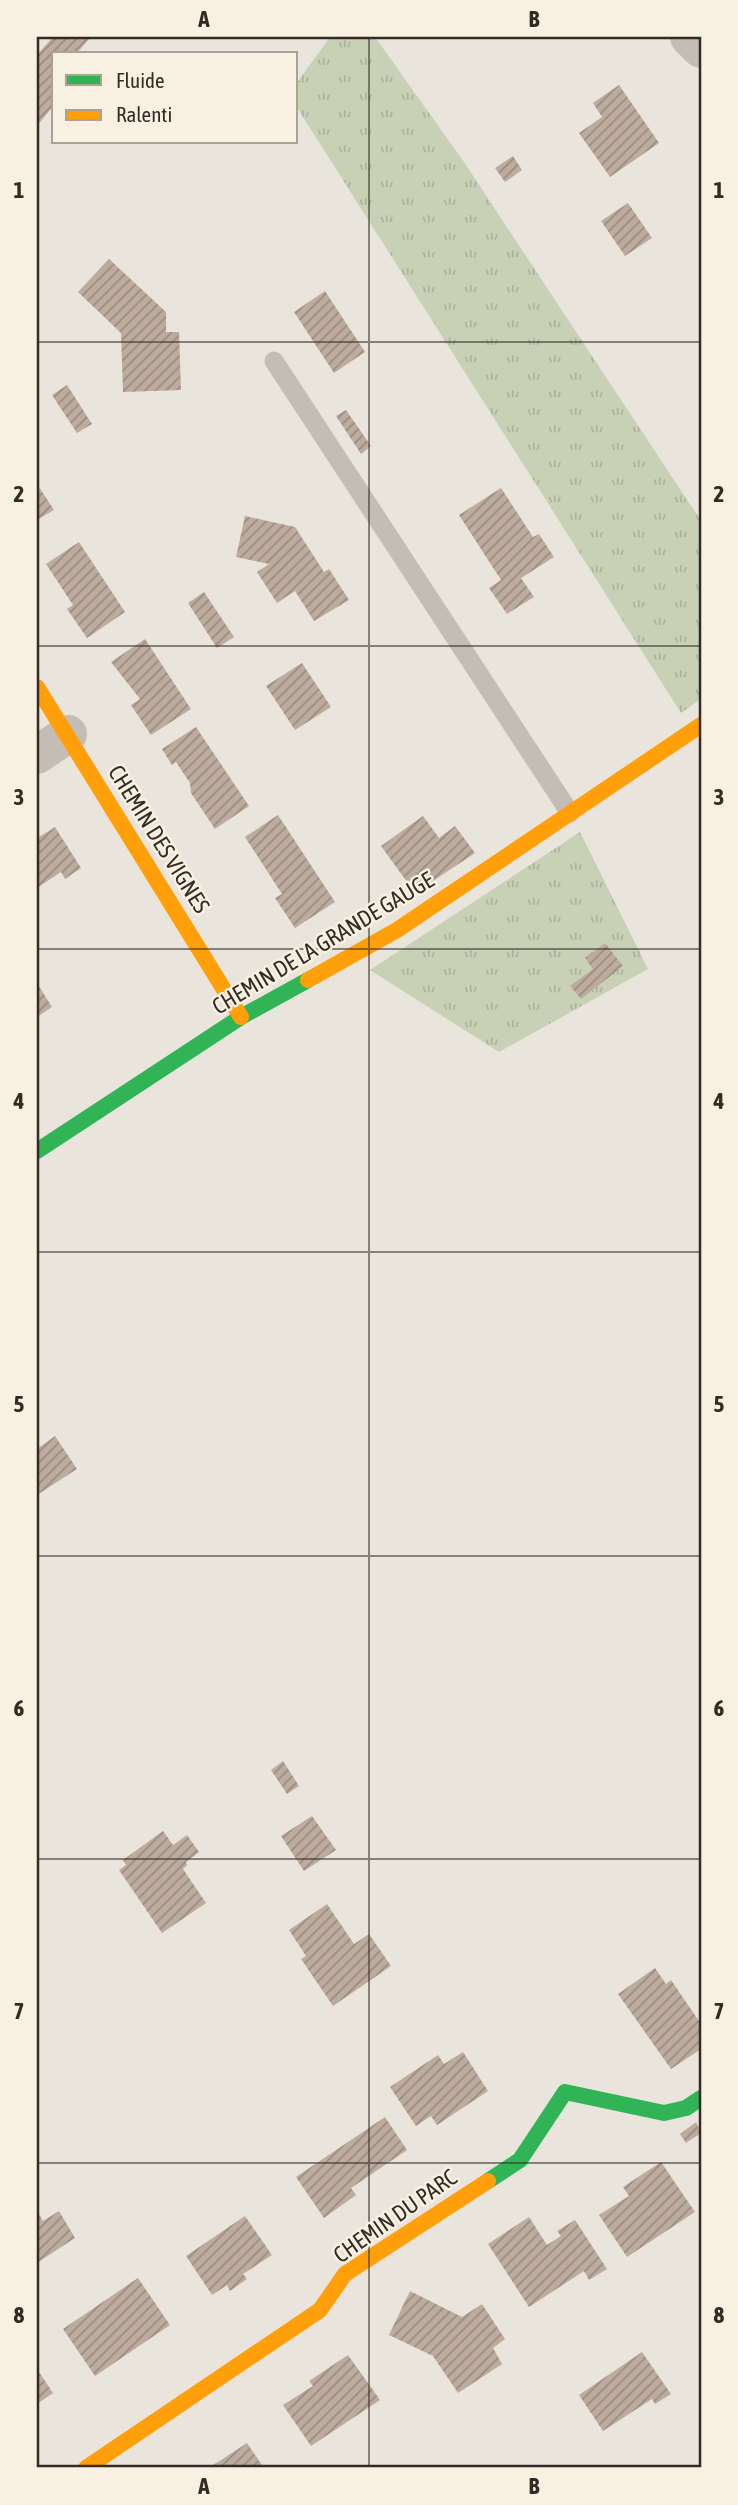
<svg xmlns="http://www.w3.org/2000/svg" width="738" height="2505" font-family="'Asap Condensed',sans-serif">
	<defs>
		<pattern id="grass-tufts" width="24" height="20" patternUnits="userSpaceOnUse" patternTransform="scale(1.75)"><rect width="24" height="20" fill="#c8d0b6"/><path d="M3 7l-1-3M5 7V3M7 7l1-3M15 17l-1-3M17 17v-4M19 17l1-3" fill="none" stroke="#acb39c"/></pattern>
		<pattern id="building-hatch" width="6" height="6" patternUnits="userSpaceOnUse" patternTransform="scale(1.75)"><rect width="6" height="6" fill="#bdab9e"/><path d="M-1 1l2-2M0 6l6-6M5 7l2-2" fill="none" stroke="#9a8b81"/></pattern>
	</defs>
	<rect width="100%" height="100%" fill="#eae5dc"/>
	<path fill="url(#grass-tufts)" d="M330 37H375L464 162 701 521V699L681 713 296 106V84Z
		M580 832 648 969 499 1052 370 970Z"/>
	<path fill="url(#building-hatch)" d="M53 37 90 38 76 54H54V105L37 126V55Z
		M619 85 659 143 610 177 579 133 602 117 593 103Z
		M513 156 522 170 505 182 495 168Z
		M628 203 652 238 625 256 601 221Z
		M109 259 166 312V332H179L181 390 123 392 121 333 78 292Z
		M325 291 365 352 334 373 294 312Z
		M67 385 92 424 77 433 52 395Z
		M346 410 371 446 361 454 336 416Z
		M37 484 54 510 37 520Z
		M501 488 533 537 539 534 554 557 521 578 534 597 507 614 489 588 501 580 459 515Z
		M245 516 295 527 324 572 329 569 349 600 314 621 295 591 277 603 257 572 269 564 236 557Z
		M79 542 125 612 87 638 67 609 73 605 46 564Z
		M204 592 234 637 217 648 188 603Z
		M145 639 191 709 151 735 131 705 140 699 111 662Z
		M302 663 331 707 295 730 266 686Z
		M196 727 249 806 215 829 191 793 190 783 176 762 172 765 162 749Z
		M278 815 335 902 295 928 275 898 282 894 245 837Z
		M423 816 439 838 455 826 475 853 415 893 381 846Z
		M55 827 81 868 65 879 61 872 37 888V833L39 837Z
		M605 943 623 966 581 999 570 986 593 969 585 958Z
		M37 983 52 1007 37 1017Z
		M55 1436 77 1469 37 1495V1449Z
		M283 1761 299 1786 287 1794 271 1770Z
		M312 1816 336 1850 304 1871 281 1836Z
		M163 1831 173 1845 187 1835 199 1852 186 1862 187 1865 183 1869 206 1903 162 1933 119 1870 126 1865 123 1860Z
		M327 1904 354 1944 369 1934 391 1966 333 2006 301 1959 306 1956 289 1930Z
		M655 1968 666 1984 671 1980 701 2024V2049L671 2069 618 1994Z
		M463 2052 488 2091 437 2125 431 2116 416 2126 390 2087 438 2055 444 2064Z
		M385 2117 407 2150 351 2188 356 2195 324 2218 296 2177Z
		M696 2122 701 2133 686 2143 680 2134Z
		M661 2162 695 2212 627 2257 599 2215 629 2196 623 2187Z
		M37 2211 43 2221 59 2211 75 2238 37 2263Z
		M245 2216 272 2255 243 2274 247 2279 230 2291 227 2285 212 2295 186 2256Z
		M529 2217 547 2245 561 2236 557 2231 575 2220 607 2269 589 2280 584 2271 529 2307 488 2244Z
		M138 2278 170 2325 95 2376 63 2329Z
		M410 2291 462 2317 482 2304 505 2339 493 2348 502 2364 458 2393 433 2356 389 2335Z
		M642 2352 671 2394 655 2404 652 2399 603 2431 579 2395Z
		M348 2355 380 2400 311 2446 283 2405 313 2386 309 2381Z
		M37 2369 53 2393 37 2404Z
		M247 2443 264 2468H208L221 2460Z"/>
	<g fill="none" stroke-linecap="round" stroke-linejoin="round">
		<path stroke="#c3bdb6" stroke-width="19" d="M274 361 570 813"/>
		<path stroke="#c3bdb6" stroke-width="38" d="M689 37 701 49
			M37 755 68 734"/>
		<path stroke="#30b455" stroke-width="16" d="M37 1151 241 1017 308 980
			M488 2181 520 2160 565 2092 664 2113 686 2108 701 2098"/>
		<path stroke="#ff9f0a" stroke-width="16" d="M37 687 241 1017
			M308 980 397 930 701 725
			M86 2468 320 2310 345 2274 488 2181"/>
	</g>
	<path fill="none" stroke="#332b25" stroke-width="2" stroke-opacity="0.55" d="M369 37V2468M37 342H701M37 646H701M37 949H701M37 1252H701M37 1556H701M37 1859H701M37 2163H701"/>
	<g text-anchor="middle" stroke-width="5" stroke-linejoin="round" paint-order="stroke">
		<g font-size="23" fill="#332b25" stroke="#f8f1e2">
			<text transform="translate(159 839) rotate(58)" y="8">CHEMIN DES VIGNES</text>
			<text transform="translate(323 943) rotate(-31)" y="8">CHEMIN DE LA GRANDE GAUGE</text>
			<text transform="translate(395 2216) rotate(-35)" y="8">CHEMIN DU PARC</text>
		</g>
	</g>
	<rect width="738" height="2505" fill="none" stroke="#f8f1e2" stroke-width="77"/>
	<rect x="52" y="52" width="245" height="91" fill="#f8f1e2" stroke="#a9a296" stroke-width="2"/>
	<rect x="66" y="75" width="35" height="10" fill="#30b455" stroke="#a9a296" stroke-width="2"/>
	<text x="116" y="88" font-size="21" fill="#332b25">Fluide</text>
	<rect x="66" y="110" width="35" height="10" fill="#ff9f0a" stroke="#a9a296" stroke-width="2"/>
	<text x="116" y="122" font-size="21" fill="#332b25">Ralenti</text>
	<rect x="38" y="38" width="662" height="2428" fill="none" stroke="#332b25" stroke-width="2.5"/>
	<g font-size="23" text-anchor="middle" font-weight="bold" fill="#332b25">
		<text x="204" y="27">A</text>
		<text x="534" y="27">B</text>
		<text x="19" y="198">1</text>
		<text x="719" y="198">1</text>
		<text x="19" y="502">2</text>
		<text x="719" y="502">2</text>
		<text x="19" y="805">3</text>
		<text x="719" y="805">3</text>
		<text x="19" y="1109">4</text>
		<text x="719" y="1109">4</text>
		<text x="19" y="1412">5</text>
		<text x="719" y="1412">5</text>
		<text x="19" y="1716">6</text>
		<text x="719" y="1716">6</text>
		<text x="19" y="2019">7</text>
		<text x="719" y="2019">7</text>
		<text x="19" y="2323">8</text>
		<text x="719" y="2323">8</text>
		<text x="204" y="2494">A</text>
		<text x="534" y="2494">B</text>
	</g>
</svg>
